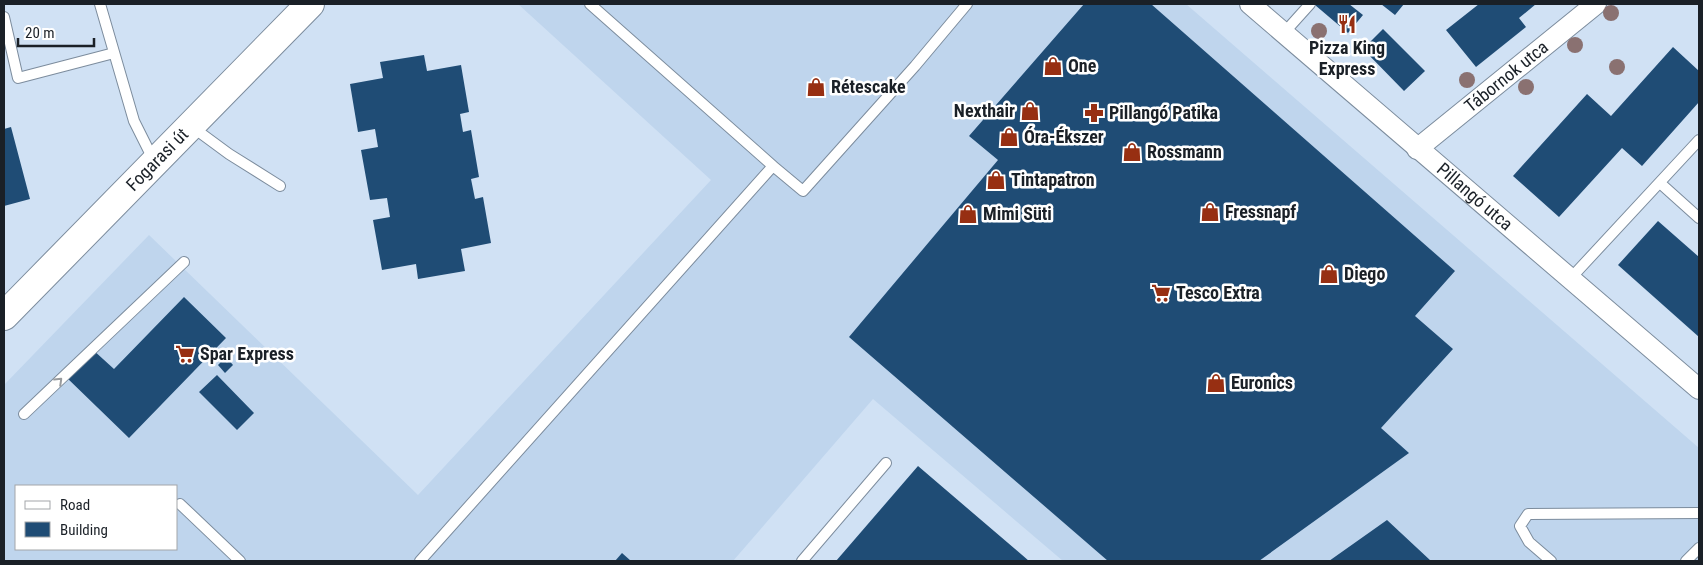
<svg xmlns="http://www.w3.org/2000/svg" width="1703" height="565" font-family="'Roboto Condensed',sans-serif">
	<rect width="100%" height="100%" fill="#d0e1f4"/>
	<path fill="#bfd5ed" fill-rule="evenodd" d="M518 4H1186L1699 448V561H1063L873 399 733 561H4V385L149 235 418 495 711 180ZM16 486H176V549H16Z"/>
	<path fill="#1f4c75" d="M1084 4H1151L1455 271 1415 316 1453 349 1381 428 1409 453 1259 561H1108L849 337 998 160 969 136Z
		M1316 4H1349L1363 15 1348 33 1315 5Z
		M1381 4H1404L1395 15Z
		M1479 4H1536L1519 18 1526 27 1476 67 1446 30Z
		M1383 29 1425 71 1404 91 1363 49Z
		M1673 47 1699 71V102L1642 166 1622 148 1559 217 1513 176 1587 94 1611 116Z
		M424 55 427 71 461 65 469 112 460 114 463 132 471 130 479 177 471 179 475 199 483 197 491 243 461 249 465 271 418 279 416 264 382 270 373 220 390 217 387 198 370 200 361 150 378 147 375 129 358 132 350 84 383 78 380 62Z
		M11 127 30 199 4 206V129Z
		M1658 221 1699 257V337L1618 265Z
		M184 297 226 338 129 438 65 376 92 349 114 369Z
		M226 357 233 365 225 373 218 365Z
		M217 375 254 413 237 430 199 392Z
		M918 466 1029 561H836Z
		M1387 520 1431 561H1329Z
		M622 553 631 561H615Z"/>
	<g fill="none" stroke-linecap="round" stroke-linejoin="round">
		<g stroke="#7c8c9d" stroke-width="12">
			<path id="service" d="M100 4 134 121 154 161
				M590 4 773 166 803 191 915 66 967 4
				M4 17 18 78 114 53
				M1283 34 1310 4
				M191 126 229 154 280 186
				M1660 183 1699 218
				M1570 279 1699 140
				M24 414 184 262
				M180 504 240 561
				M420 561 773 166
				M802 561 886 463
				M1551 561 1529 542 1520 526 1528 514 1699 513
				M1686 561 1699 548"/>
		</g>
		<g stroke="#7c8c9d" stroke-width="22">
			<g id="minor">
				<path id="s1" d="M1250 4 1699 389"/>
				<path id="s2" d="M1417 149 1596 4"/>
			</g>
		</g>
		<g stroke="#7c8c9d" stroke-width="30">
			<g id="secondary">
				<path id="s3" d="M4 316 310 4"/>
			</g>
		</g>
		<use href="#service" stroke="#fff" stroke-width="10"/>
		<use href="#minor" stroke="#fff" stroke-width="20"/>
		<use href="#secondary" stroke="#fff" stroke-width="28"/>
	</g>
	<g fill="#8a7171">
		<circle cx="1611" cy="13" r="8"/>
		<circle cx="1319" cy="31" r="8"/>
		<circle cx="1575" cy="45" r="8"/>
		<circle cx="1617" cy="67" r="8"/>
		<circle cx="1467" cy="80" r="8"/>
		<circle cx="1526" cy="87" r="8"/>
	</g>
	<defs><path id="oneway-chevron" d="M-2-3.5L2.5 0L-2 3.5" fill="none" stroke-width="1.6" stroke-linecap="round" stroke-linejoin="round" transform="scale(1.25)"/></defs>
	<use stroke="#989b9e" href="#oneway-chevron" transform="translate(59 381) rotate(-44)"/>
	<defs>
		<g id="restaurant-bare" transform="scale(1.5)"><path d="M-5-6h1v4h1v-4h1v4h1v-4h1v5L-1.5 .5V6h-2V.5L-5-1ZM5-6V6H3V1.5H1.5Q1.5-4 5-6Z" fill="#972f12" stroke="#fff" stroke-width="2.5" paint-order="stroke"/></g>
		<g id="shop-bare" transform="scale(1.5)"><path d="M-5-2.5h2.3a2.7 3.5 0 0 1 5.4 0H5L5.5 6h-11ZM-1.5-2.5h3a1.5 2.3 0 0 0-3 0Z" fill="#972f12" stroke="#fff" stroke-width="2.5" paint-order="stroke"/></g>
		<g id="pharmacy-bare" transform="scale(1.5)"><path d="M-2-6h4v4h4v4h-4v4h-4v-4h-4v-4h4Z" fill="#972f12" stroke="#fff" stroke-width="2.5" paint-order="stroke"/></g>
		<g id="supermarket-bare" transform="scale(1.5)"><path d="M-6-5.5h2.5l.6 2H6L4.5 2H-2.5L-4.4-4H-6ZM-1.5 3.2a1.3 1.3 0 1 0 .1 0ZM3 3.2a1.3 1.3 0 1 0 .1 0Z" fill="#972f12" stroke="#fff" stroke-width="2.5" paint-order="stroke"/></g>
	</defs>
	<g fill-rule="evenodd">
		<use href="#restaurant-bare" x="1347" y="24"/>
		<use href="#shop-bare" x="1053" y="66"/>
		<use href="#shop-bare" x="816" y="87"/>
		<use href="#shop-bare" x="1030" y="111"/>
		<use href="#pharmacy-bare" x="1094" y="113"/>
		<use href="#shop-bare" x="1009" y="137"/>
		<use href="#shop-bare" x="1132" y="152"/>
		<use href="#shop-bare" x="996" y="180"/>
		<use href="#shop-bare" x="1210" y="212"/>
		<use href="#shop-bare" x="968" y="214"/>
		<use href="#shop-bare" x="1329" y="274"/>
		<use href="#supermarket-bare" x="1161" y="293"/>
		<use href="#supermarket-bare" x="185" y="354"/>
		<use href="#shop-bare" x="1216" y="383"/>
	</g>
	<g text-anchor="middle" stroke-width="5" stroke-linejoin="round" paint-order="stroke">
		<g font-size="18" font-weight="bold" fill="#1a2027" stroke="#fff" text-anchor="start">
			<text x="1347" y="54" text-anchor="middle">Pizza King<tspan x="1347" dy="21">Express</tspan></text>
			<text x="1068" y="72">One</text>
			<text x="831" y="93">Rétescake</text>
			<text x="1015" y="117" text-anchor="end">Nexthair</text>
			<text x="1109" y="119">Pillangó Patika</text>
			<text x="1024" y="143">Óra-Ékszer</text>
			<text x="1147" y="158">Rossmann</text>
			<text x="1011" y="186">Tintapatron</text>
			<text x="1225" y="218">Fressnapf</text>
			<text x="983" y="220">Mimi Süti</text>
			<text x="1344" y="280">Diego</text>
			<text x="1176" y="299">Tesco Extra</text>
			<text x="200" y="360">Spar Express</text>
			<text x="1231" y="389">Euronics</text>
		</g>
		<g font-size="18" fill="#1a2027" stroke="#fff">
			<text dy="6" stroke="none"><textPath href="#s2" startOffset="115">Tábornok utca</textPath></text>
			<text dy="6" stroke="none"><textPath href="#s3" startOffset="219">Fogarasi út</textPath></text>
			<text dy="6" stroke="none"><textPath href="#s1" startOffset="296">Pillangó utca</textPath></text>
		</g>
	</g>
	<rect width="1703" height="565" fill="none" stroke="#1a2027" stroke-width="10"/>
	<rect x="15" y="485" width="162" height="65" fill="#ffffff" stroke="#a3a6a9"/>
	<rect x="25" y="501" width="25" height="8" fill="#ffffff" stroke="#a3a6a9"/>
	<text x="60" y="510" font-size="15" fill="#1a2027">Road</text>
	<rect x="25" y="522" width="25" height="15" fill="#1f4c75" stroke="#a3a6a9"/>
	<text x="60" y="535" font-size="15" fill="#1a2027">Building</text>
	<path d="M18 38v8h76v-8" fill="none" stroke="#1a2027" stroke-width="2.5"/>
	<text x="25" y="38" font-size="15" fill="#1a2027" stroke="#ffffff" stroke-width="4" paint-order="stroke">20 m</text>
</svg>
